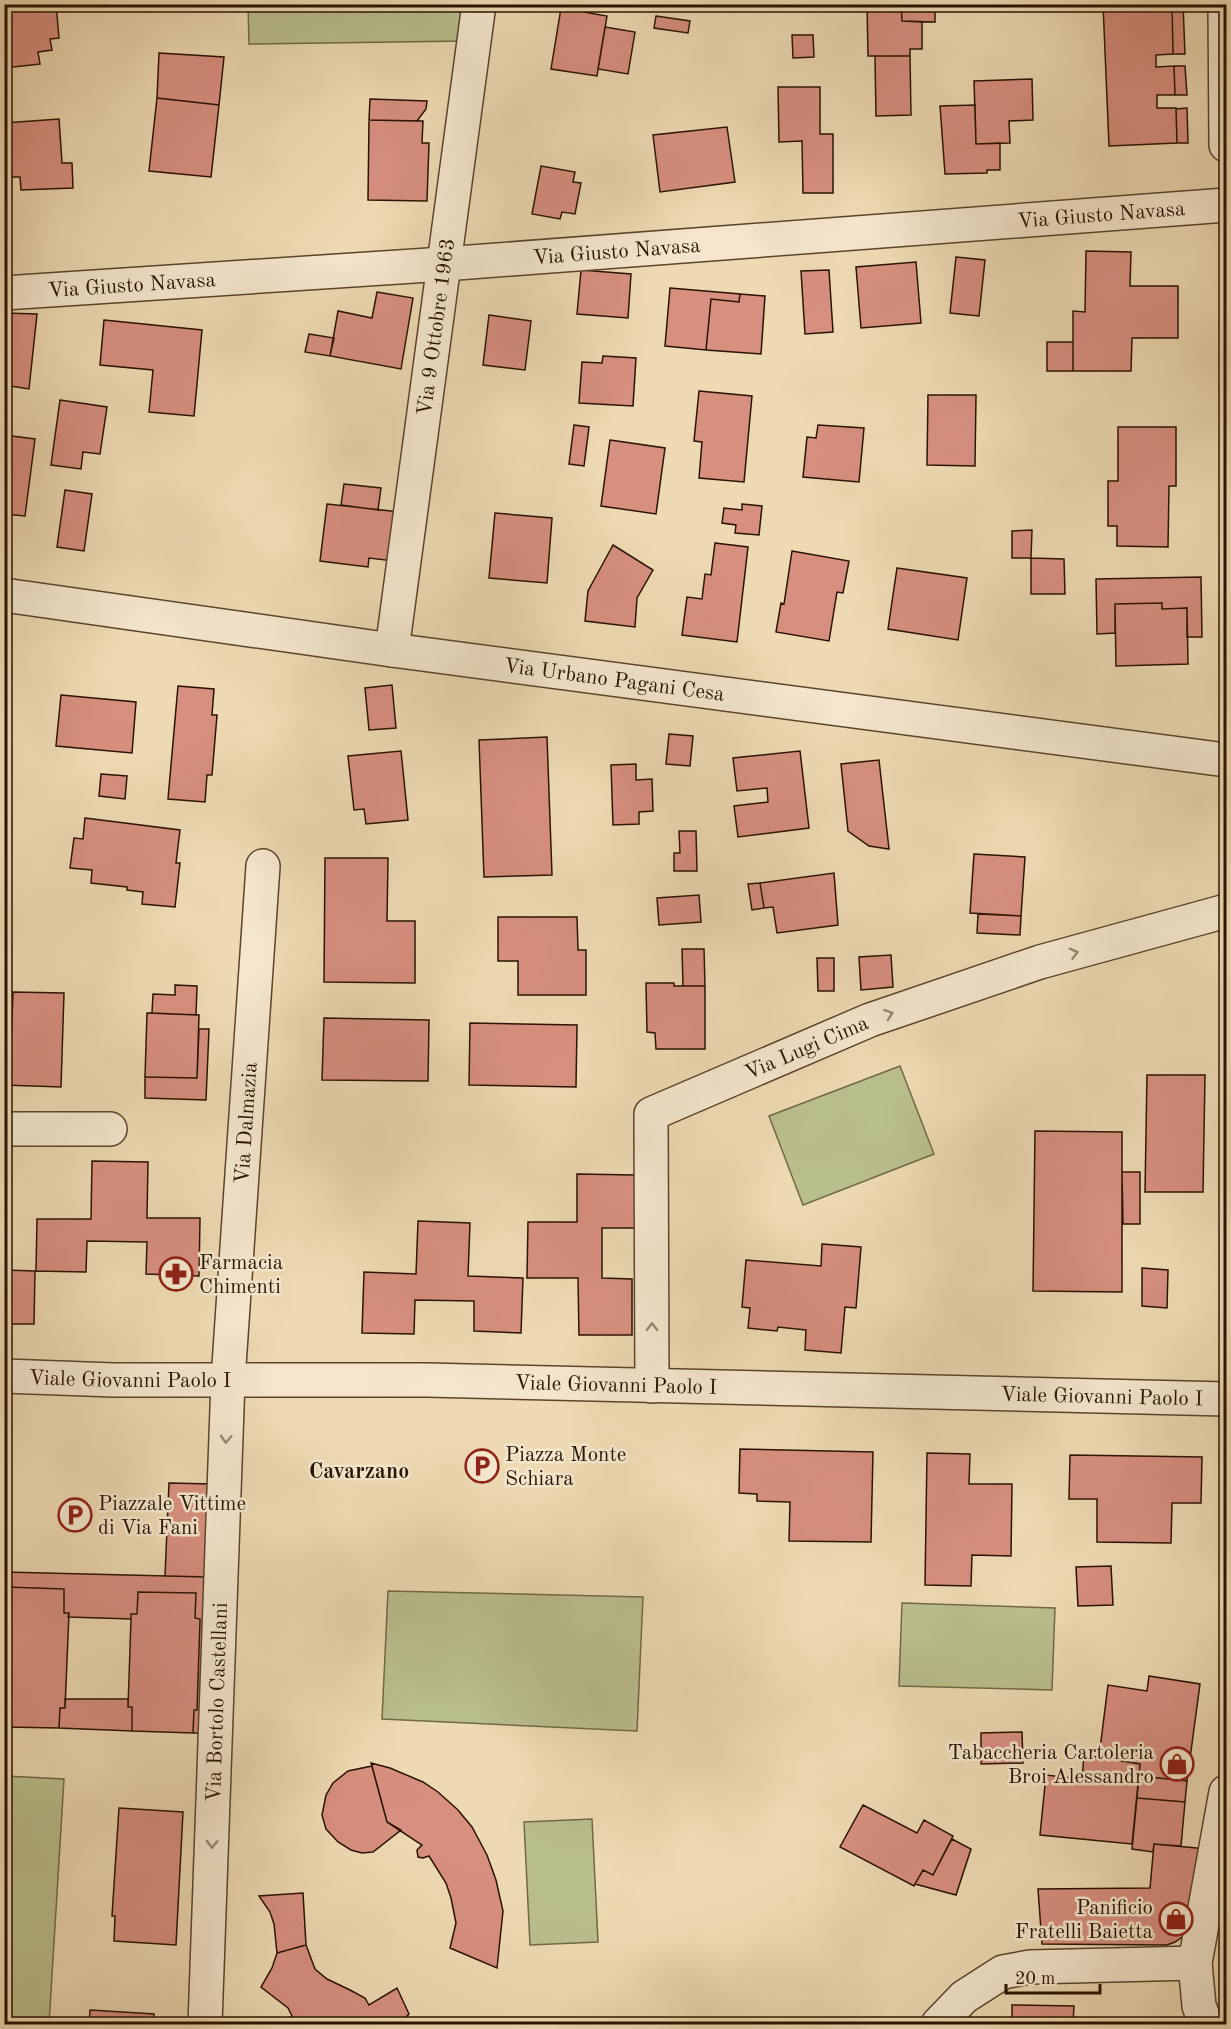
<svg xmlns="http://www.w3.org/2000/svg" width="1231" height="2029" font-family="'Old Standard TT',serif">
	<rect width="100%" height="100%" fill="#edd9b2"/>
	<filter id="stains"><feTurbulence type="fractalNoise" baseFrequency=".00333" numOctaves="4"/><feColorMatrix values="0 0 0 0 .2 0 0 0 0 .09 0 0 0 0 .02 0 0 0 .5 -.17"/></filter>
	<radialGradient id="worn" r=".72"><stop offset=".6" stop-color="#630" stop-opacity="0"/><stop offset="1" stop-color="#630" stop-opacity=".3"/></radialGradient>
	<path fill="#b9bf8c" stroke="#726946" stroke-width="1.5" d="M248 5H471L465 41 249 44Z
		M900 1066 934 1154 803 1205 769 1116Z
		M388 1591 643 1597 637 1731 382 1719Z
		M902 1603 1055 1608 1052 1690 899 1686Z
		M5 1776 64 1779 49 2024H5Z
		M592 1819 598 1942 530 1945 524 1822Z"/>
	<path fill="#d78f80" stroke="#2a1300" stroke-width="1.5" d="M4 4H56L59 38 50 39 52 50 38 52 40 64 4 68Z
		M867 4H901L902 21 922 22V49H910V56H868Z
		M901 4H935V22L902 21Z
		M1103 4H1172L1173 54 1156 55V67L1174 66 1175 95H1157V108H1176L1177 143 1109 146Z
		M1172 4H1183L1185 54H1173Z
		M561 8 607 16 597 76 551 69Z
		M656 16 690 21 688 33 654 28Z
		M605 27 635 32 628 74 598 69Z
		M792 35H813L814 57 793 58Z
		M159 53 224 57 219 105 157 98Z
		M875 56H910L911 115 876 116Z
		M1174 66H1185L1187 95H1175Z
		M1032 79 1033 120 1009 121 1010 143 976 144 974 81Z
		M778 87H820V134H833V193H803L802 141 779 142Z
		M157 98 219 105 211 177 149 171Z
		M370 99 427 101 426 109 417 121 369 120Z
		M975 105 976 144 1000 143V170H987V173L945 174 940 106Z
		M1187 108 1188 143H1177L1176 109Z
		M59 119 62 163H72L73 188 21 190 20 177H5L4 123Z
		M369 120 423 121 422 143H429L427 201 368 200Z
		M727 127 735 182 660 192 653 135Z
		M541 166 575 172 573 182 581 183 575 214 562 212 560 219 532 214Z
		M1086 251 1131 252 1130 286H1178V338H1132L1131 371H1073V311L1085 312Z
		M956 257 985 260 979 316 950 313Z
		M916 262 921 323 861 328 856 267Z
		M581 270 631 274 628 318 577 314Z
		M829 270 833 332 805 334 801 271Z
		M670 288 740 294 739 302 711 299 706 350 665 346Z
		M377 292 413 298 401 369 330 356 338 311 372 318Z
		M740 294 765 296 761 354 706 350 711 299 739 302Z
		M4 313 37 314 29 389 4 385Z
		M489 315 531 321 525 370 483 365Z
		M104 320 202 330 194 416 149 412 153 370 100 365Z
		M309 334 334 338 330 356 305 352Z
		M1047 342H1073V371H1047Z
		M603 356 636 358 633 406 579 403 582 362 602 363Z
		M699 391 752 396 744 482 699 478 702 442 694 441Z
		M928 395H976L975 466 927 465Z
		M60 400 107 407 100 454 83 452 81 469 51 465Z
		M574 425 589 427 584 466 569 464Z
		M818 425 864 428 859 482 803 477 807 437 816 438Z
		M1118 427H1176V486H1169L1168 547 1117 546V526H1108V481H1118Z
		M4 435 35 439 25 516 4 514Z
		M610 440 665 448 656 514 601 506Z
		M344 484 381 488 378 510 341 505Z
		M65 490 92 494 84 551 57 547Z
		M327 504 400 512 394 561 369 558 368 567 320 561Z
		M742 504 762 506 759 535 735 533 736 525 722 523 724 508 742 510Z
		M495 513 552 518 547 583 489 578Z
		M1032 530 1031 558H1012V531Z
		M715 543 748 547 737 642 682 635 687 597 702 599 705 574 711 575Z
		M613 545 653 570 637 598 635 627 585 621 588 591Z
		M792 551 849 561 843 593 837 592 829 641 776 632 781 603 784 604Z
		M1031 558 1064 559 1065 594H1031Z
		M897 568 967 578 958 640 888 629Z
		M1201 577 1202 637H1187V608L1162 609V603L1115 604V633L1097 634 1096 579Z
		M1162 603V609L1187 608 1188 664 1116 666 1115 604Z
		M392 685 396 728 369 730 365 688Z
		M178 686 214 689 212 715H217L212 775H207L205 802 168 799Z
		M61 695 136 702 132 753 56 746Z
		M669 734 693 736 690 766 666 764Z
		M547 737 552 875 484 877 479 740Z
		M401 751 408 820 366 824 364 809 354 810 348 756Z
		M800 751 809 828 738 837 734 806 768 802 767 788 737 791 733 758Z
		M879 760 889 849 869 846 848 831 841 764Z
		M636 764V780L652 779 653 811 639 812V824L613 825 611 765Z
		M101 774 127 776 125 799 99 796Z
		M85 818 180 830 176 863H180L175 907 142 904 143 892 127 890V887L91 883 92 870 70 868 74 838 83 839Z
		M679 831H696L697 871H674V853H680Z
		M974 854 1025 857 1021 916 970 913Z
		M325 858H388L387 921H415V983L324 982Z
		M834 873 838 925 777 933 773 907 764 908 760 883Z
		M760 883 764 908 752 910 748 884Z
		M699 895 701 922 659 925 657 898Z
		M978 914 1021 916 1020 935 977 933Z
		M498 917H577L578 950H586V995H518V961H498Z
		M682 949H704L705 986H683Z
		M891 955 893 987 861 990 859 957Z
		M817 958H834V991H818Z
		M646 983H674V986H705V1049H656L655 1033 647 1032Z
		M175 985 197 986 196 1015 152 1013 153 994 175 995Z
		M13 992 64 993 61 1087 4 1085V1047H11Z
		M147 1013 199 1015 197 1078 145 1077Z
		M324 1018 429 1020 428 1081 322 1080Z
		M470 1023 577 1025 576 1087 469 1085Z
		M199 1029H209L206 1100 145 1098V1077L197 1078Z
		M1147 1075H1205L1203 1192H1145Z
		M1035 1131 1122 1132V1292L1033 1291Z
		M92 1161 148 1162 147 1218H200L199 1276 146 1274 147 1242 87 1241 86 1272 36 1271 37 1219H91Z
		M1122 1172H1140V1224H1123Z
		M577 1174 635 1175V1228H602V1278L632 1279V1335H579L578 1278H527L528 1222H577Z
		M418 1221 470 1223 468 1276 523 1278 521 1333 474 1331V1301L415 1300 414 1334 362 1333 364 1272 416 1274Z
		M822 1244 861 1247 856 1308 845 1307 841 1353 805 1350 806 1330 778 1327 777 1331 748 1328 750 1308 742 1307 746 1260 821 1266Z
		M1142 1268 1168 1270 1167 1308 1142 1306Z
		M4 1270 35 1271 34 1324H4Z
		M740 1449 873 1452 871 1542 789 1541 790 1502 757 1501V1494L739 1493Z
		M927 1453 970 1454 969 1484H1012L1011 1556 972 1555 971 1586 925 1585Z
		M1070 1455 1202 1457 1201 1503H1172L1171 1543 1097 1542V1499H1069Z
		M169 1483 212 1484 208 1577 165 1576Z
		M1111 1566 1113 1605 1078 1606 1076 1567Z
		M4 1572 208 1577 203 1733H193L194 1710H197L200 1619 195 1618 196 1593 138 1592 137 1614H131V1619L68 1617 69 1613H64V1589L6 1587 4 1612Z
		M6 1587 64 1589V1613H69L65 1708H60L59 1728 4 1727Z
		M138 1592 196 1593 195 1618 200 1619 197 1710H194L193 1733 132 1731V1707H128L131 1619V1614H137Z
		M1149 1676 1200 1684 1187 1781 1139 1776 1140 1764 1099 1757 1108 1685 1147 1691Z
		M65 1699H128V1707H132V1731L59 1728 60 1708H65Z
		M1022 1732 1023 1763 981 1764V1733Z
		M1084 1755 1140 1764 1132 1844 1040 1835 1046 1775 1082 1779Z
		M371 1763 390 1768 423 1782 438 1792 458 1810 472 1827 487 1855 496 1880 503 1911 497 1968 450 1948 456 1923 451 1898 446 1883 429 1856 423 1858 418 1857 417 1850 422 1845 387 1822Z
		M372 1766 387 1822 401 1830 373 1852 362 1853 351 1850 338 1842 326 1829 322 1815 326 1795 333 1783 348 1771Z
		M1139 1776 1187 1781 1185 1802 1137 1798Z
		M1137 1798 1185 1802 1181 1846 1154 1844 1153 1852 1132 1849Z
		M863 1805 917 1833 924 1820 953 1836 933 1875 923 1870 914 1886 840 1847Z
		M119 1808 183 1812 176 1945 114 1941 115 1916H112Z
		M952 1839 971 1849 956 1895 915 1884 923 1870 933 1875Z
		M1154 1844 1207 1849 1185 1935 1175 1942 1167 1945 1042 1944 1038 1889 1150 1888Z
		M303 1893 306 1945 277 1953 274 1924 270 1912 259 1896Z
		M306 1945 315 1969 327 1979 350 1990 365 1998 369 2005 397 1988 409 2014 399 2024H296L288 2008 261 1987 272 1968 277 1953Z
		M1012 2005 1074 2006 1073 2024H1012Z
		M90 2010 154 2014V2024H89Z"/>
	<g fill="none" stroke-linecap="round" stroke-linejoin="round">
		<g stroke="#5b442c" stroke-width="36">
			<g id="minor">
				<path d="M1225 4 1226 145"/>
				<path id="s1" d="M4 293 444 264 1226 205"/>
				<path id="s2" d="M4 595 392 650 1226 760"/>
				<path id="s3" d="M392 650 479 4"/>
				<path d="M4 1129H110"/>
				<path id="s4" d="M4 1376 114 1380H427L1226 1399"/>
				<path id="s5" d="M652 1386 651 1114 870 1020 1040 962 1226 911"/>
				<path id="s6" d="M205 2024 228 1380 263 866"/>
				<path d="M938 2024 964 1997 1003 1972 1030 1967 1195 1963"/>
				<path d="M1206 2024 1199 2006 1195 1963 1226 1792"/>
			</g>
		</g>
		<use href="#minor" stroke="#f3e6cd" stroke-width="33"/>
	</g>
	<defs><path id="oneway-chevron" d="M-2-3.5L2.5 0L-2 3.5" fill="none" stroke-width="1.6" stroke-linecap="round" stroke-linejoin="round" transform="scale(1.5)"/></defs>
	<g stroke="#998771">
		<use href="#oneway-chevron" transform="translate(1074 953) rotate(-15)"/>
		<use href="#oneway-chevron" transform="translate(889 1014) rotate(-19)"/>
		<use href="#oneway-chevron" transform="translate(652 1327) rotate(-90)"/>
		<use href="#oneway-chevron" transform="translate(226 1439) rotate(92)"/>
		<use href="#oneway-chevron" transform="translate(212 1844) rotate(92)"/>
	</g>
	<defs>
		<g id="pharmacy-ring" transform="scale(1.725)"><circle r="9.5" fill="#f3e6cd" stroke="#8f2418" stroke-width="1.5"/><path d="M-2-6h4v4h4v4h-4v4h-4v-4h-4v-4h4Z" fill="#8f2418"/></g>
		<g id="parking-ring" transform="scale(1.725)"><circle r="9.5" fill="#f3e6cd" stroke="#8f2418" stroke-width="1.5"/><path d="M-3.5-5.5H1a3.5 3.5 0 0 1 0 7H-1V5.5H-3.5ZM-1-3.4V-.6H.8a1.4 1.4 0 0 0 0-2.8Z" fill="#8f2418"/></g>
		<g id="shop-ring" transform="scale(1.725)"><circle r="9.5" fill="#f3e6cd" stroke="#8f2418" stroke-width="1.5"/><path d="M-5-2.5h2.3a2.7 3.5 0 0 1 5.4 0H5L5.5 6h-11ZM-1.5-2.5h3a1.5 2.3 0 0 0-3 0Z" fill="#8f2418"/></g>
	</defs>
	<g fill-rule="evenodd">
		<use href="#pharmacy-ring" x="176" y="1274"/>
		<use href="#parking-ring" x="482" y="1466"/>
		<use href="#parking-ring" x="75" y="1515"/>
		<use href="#shop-ring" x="1177" y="1764"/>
		<use href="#shop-ring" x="1176" y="1919"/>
	</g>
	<g text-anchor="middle" stroke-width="5" stroke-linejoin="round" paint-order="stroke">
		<g font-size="21" fill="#2a1300" stroke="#f3e6cd">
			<text dy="7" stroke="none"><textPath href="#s1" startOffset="1100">Via Giusto Navasa</textPath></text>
			<text dy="7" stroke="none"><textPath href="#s1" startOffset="614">Via Giusto Navasa</textPath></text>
			<text dy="7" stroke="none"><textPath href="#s1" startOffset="128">Via Giusto Navasa</textPath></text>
			<text dy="7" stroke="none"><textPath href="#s3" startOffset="326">Via 9 Ottobre 1963</textPath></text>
			<text dy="7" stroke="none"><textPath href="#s2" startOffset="616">Via Urbano Pagani Cesa</textPath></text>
			<text dy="7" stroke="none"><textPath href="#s5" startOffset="441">Via Lugi Cima</textPath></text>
			<text dy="7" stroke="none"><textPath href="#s6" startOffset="902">Via Dalmazia</textPath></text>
			<text dy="7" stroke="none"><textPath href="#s4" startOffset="126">Viale Giovanni Paolo I</textPath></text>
			<text dy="7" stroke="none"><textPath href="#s4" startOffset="612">Viale Giovanni Paolo I</textPath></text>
			<text dy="7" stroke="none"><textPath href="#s4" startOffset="1098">Viale Giovanni Paolo I</textPath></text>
			<text dy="7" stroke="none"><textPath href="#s6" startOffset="322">Via Bortolo Castellani</textPath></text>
		</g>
		<g font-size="21" fill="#2a1300" stroke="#f3e6cd" text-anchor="start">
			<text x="199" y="1269">Farmacia<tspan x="199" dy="24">Chimenti</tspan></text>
			<text x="505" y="1461">Piazza Monte<tspan x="505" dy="24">Schiara</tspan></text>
			<text x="98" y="1510">Piazzale Vittime<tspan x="98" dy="24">di Via Fani</tspan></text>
			<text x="1154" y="1759" text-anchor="end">Tabaccheria Cartoleria<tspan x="1154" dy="24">Broi Alessandro</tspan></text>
			<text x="1153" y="1914" text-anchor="end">Panificio<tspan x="1153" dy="24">Fratelli Baietta</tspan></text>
		</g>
		<g font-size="22" font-weight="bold" fill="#2a1300" stroke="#f3e6cd">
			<text x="359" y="1478">Cavarzano</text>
		</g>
	</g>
	<rect width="1231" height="2029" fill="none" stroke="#edd9b2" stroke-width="24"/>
	<rect x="6" y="6" width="1219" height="2017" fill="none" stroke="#2a1300" stroke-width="3"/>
	<rect x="12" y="12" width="1207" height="2005" fill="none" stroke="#2a1300" stroke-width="1.5"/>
	<path d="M1006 1984v9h94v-9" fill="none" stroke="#2a1300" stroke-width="3"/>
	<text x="1015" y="1984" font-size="18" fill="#2a1300" stroke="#f3e6cd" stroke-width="4.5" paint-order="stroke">20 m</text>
	<rect width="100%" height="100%" filter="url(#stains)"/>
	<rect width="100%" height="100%" fill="url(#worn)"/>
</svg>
